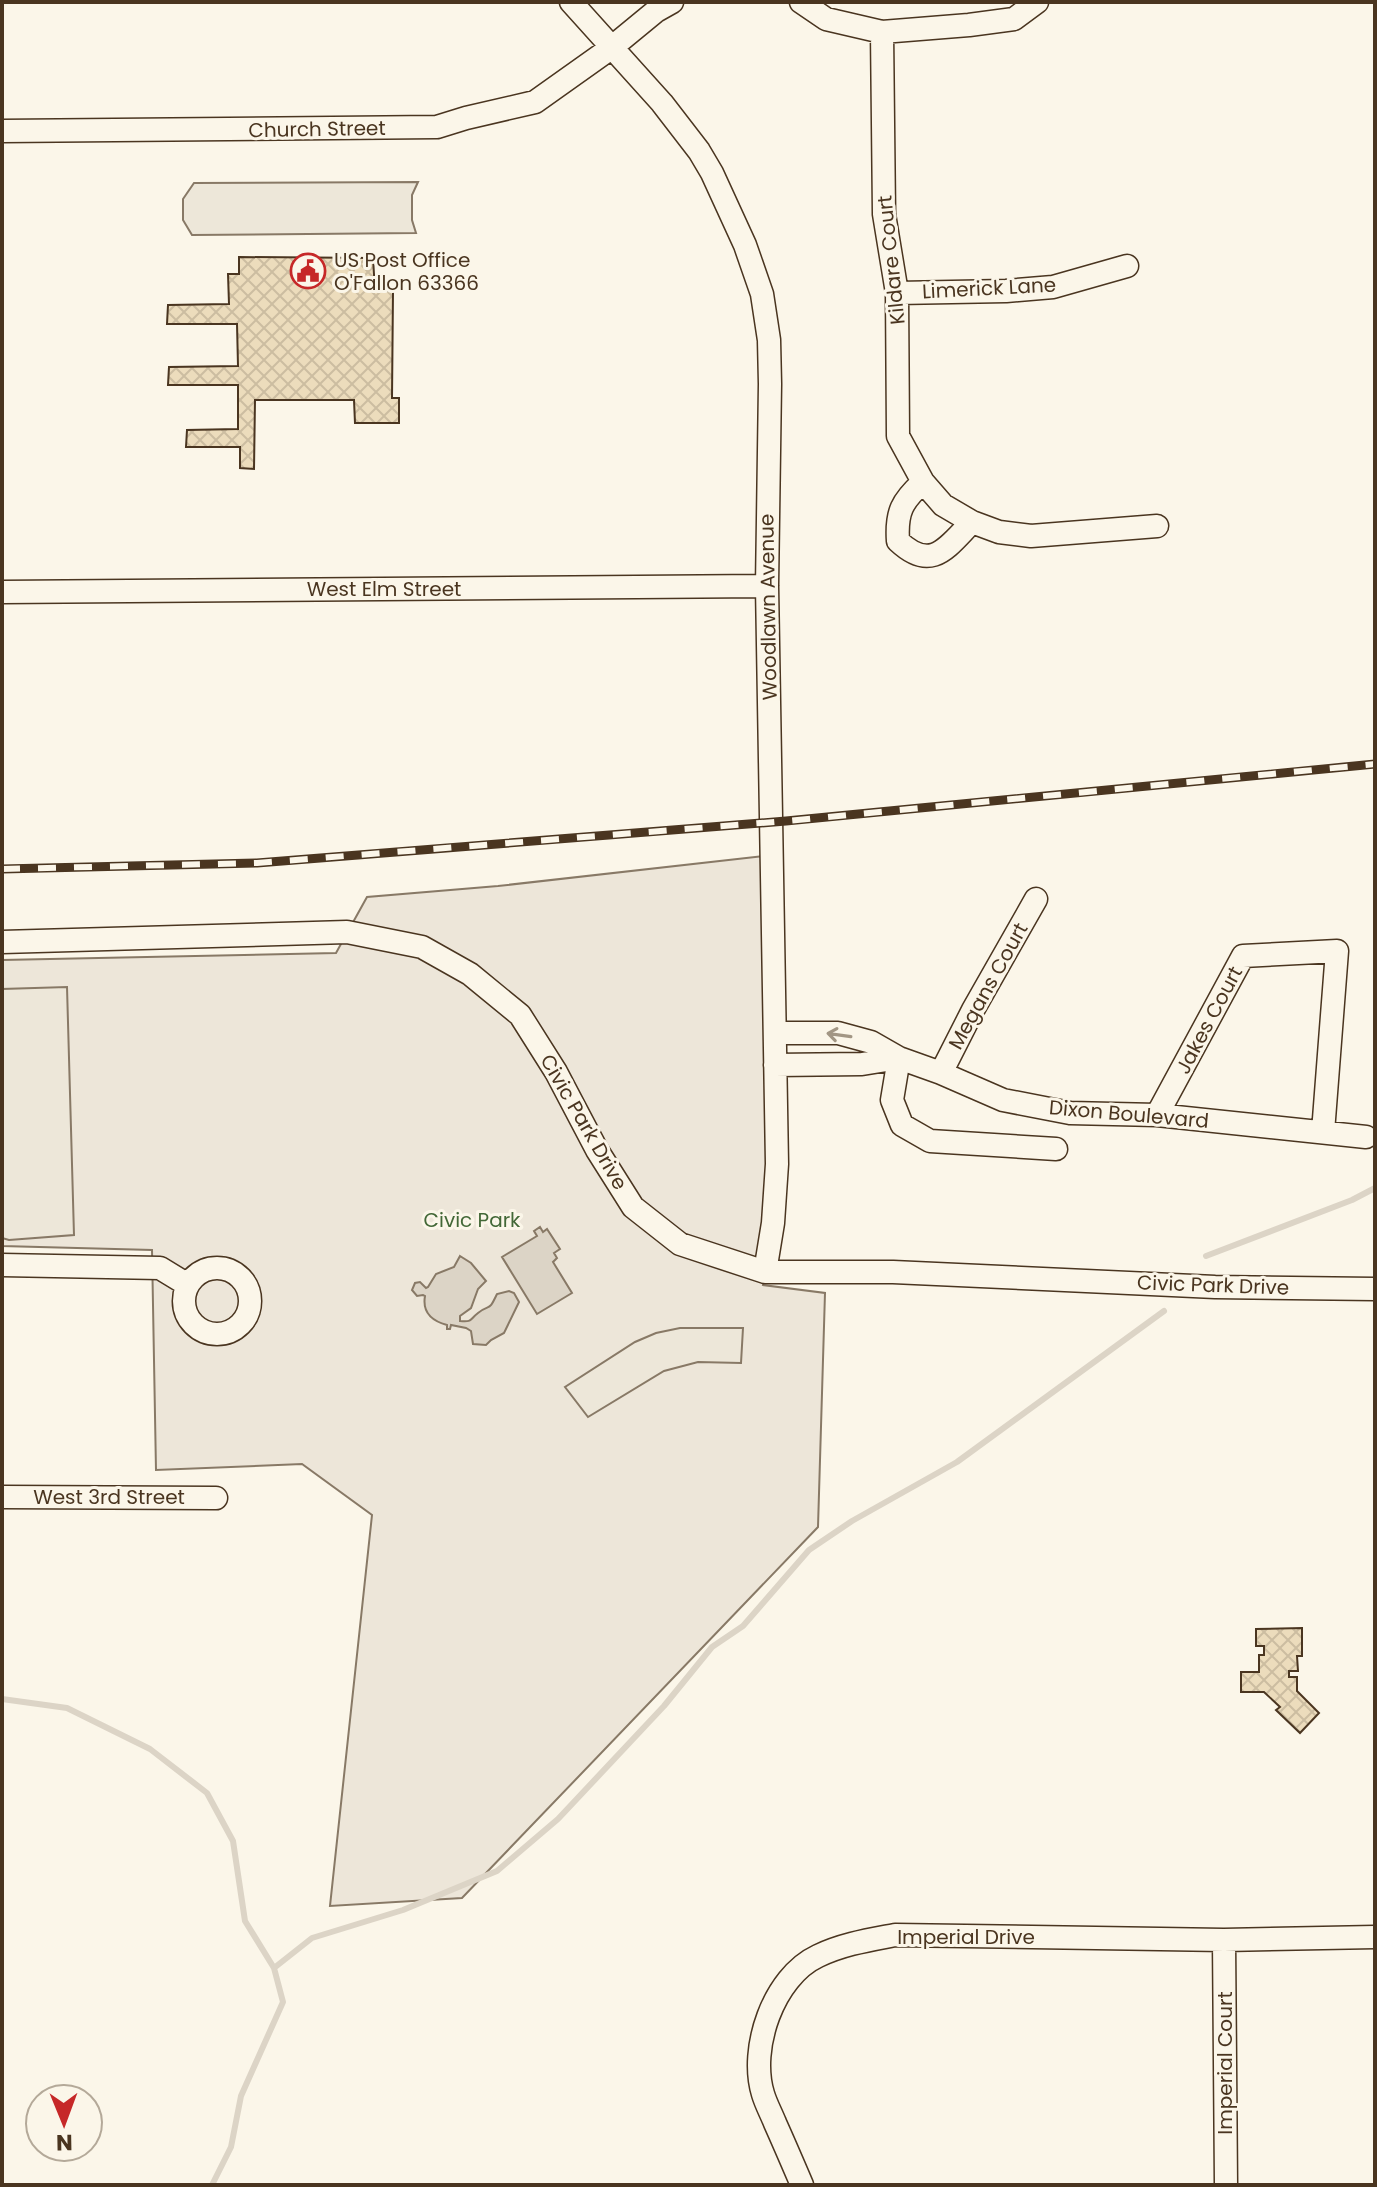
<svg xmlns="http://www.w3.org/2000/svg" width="1377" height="2187" font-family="Poppins,sans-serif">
	<defs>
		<pattern id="building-cross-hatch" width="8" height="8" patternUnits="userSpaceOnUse" patternTransform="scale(2)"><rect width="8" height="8" fill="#ecdcbc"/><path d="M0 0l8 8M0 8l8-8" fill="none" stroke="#ccbda1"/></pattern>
	</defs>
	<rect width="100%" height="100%" fill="#fbf6e9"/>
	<path fill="#ede6d9" stroke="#887966" stroke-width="2" d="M772 855 773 1223 763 1285 825 1293 818 1527 462 1898 330 1906 372 1515 302 1464 156 1470 152 1250 2 1246V960L336 953 367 897 498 886Z"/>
	<path fill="#ede7d9" stroke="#887966" stroke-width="2" d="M418 182 412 195V220L416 233 192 235 183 220V199L194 183Z
		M67 987 74 1235 9 1240 2 1238V989Z
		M680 1328H743L741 1363 698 1362 664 1371 588 1417 565 1387 635 1342 656 1333Z"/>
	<path fill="#dcd4c6" stroke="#887966" stroke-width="2" d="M540 1227 543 1232 547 1229 560 1249 554 1253 557 1258 553 1262 572 1293 537 1314 502 1257 537 1236 534 1231Z
		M460 1256 471 1263 486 1281 478 1289 471 1308 460 1316V1321C473 1322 469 1320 478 1313 491 1303 488 1313 497 1294L509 1291 514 1293 519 1302 504 1333 491 1340 486 1345 473 1344 471 1331 466 1328 451 1325 450 1329H447V1325C432 1321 422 1313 425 1296L423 1295 417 1296 412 1290 415 1283 420 1282 426 1288 428 1287 436 1274 454 1267Z"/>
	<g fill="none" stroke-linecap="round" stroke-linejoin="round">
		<path stroke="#dcd4c6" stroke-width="6" d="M1206 1256 1352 1200 1375 1188
			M2 1699 67 1708 150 1749 207 1793 233 1841 245 1921 274 1968 283 2002 241 2096 231 2147 212 2185
			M274 1968 312 1938 403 1910 497 1871 558 1819 664 1706 712 1647 743 1626 809 1550 852 1521 957 1462 1164 1311"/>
	</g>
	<path fill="url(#building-cross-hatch)" stroke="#4a3520" stroke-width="2" d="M239 257 373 258 375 291H393L392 398H399V423H355L354 400H255L254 469 240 468V447H186L187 430 238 429V385H168L169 367 238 366 237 324H167L168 305 229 304 228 274H239Z
		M1302 1628V1656H1297L1298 1671H1289V1677H1297V1691L1319 1713 1300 1733 1276 1710 1280 1707 1264 1692H1241V1672H1259V1655H1264V1646H1256V1629Z"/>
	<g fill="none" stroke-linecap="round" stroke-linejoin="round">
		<g stroke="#4a3520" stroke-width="25">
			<path id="minor" d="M571 2 662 103 699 151 712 173 745 245 762 294 769 340 770 384 767 586 777 1164 773 1223 765 1272
				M801 2 826 19 882 32 969 25 1014 19 1037 2
				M882 32 884 214 897 293 898 436 923 482 943 505 972 522 999 532 1031 536 1157 526
				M2 131 437 127 466 118 535 102 611 48 656 11 672 2
				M897 293 1006 291 1053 287 1127 266
				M923 482C902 501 896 512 898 541 932 573 947 547 972 522
				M2 592 767 586
				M2 942 347 932 422 947 470 974 520 1015 556 1072 597 1150 633 1207 680 1244 765 1272H893L1215 1287 1375 1289
				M775 1033H838L871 1042 899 1058 941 1073 1003 1100 1070 1113 1157 1115 1366 1137
				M899 1058 892 1100 902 1125 930 1141 1056 1149
				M775 1065 862 1064 899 1058
				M941 1073 973 1010 1036 899
				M1157 1115 1243 956 1337 951 1323 1132
				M2 1265 160 1268 188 1285
				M184 1301a33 33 0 1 1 66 0a33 33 0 1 1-66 0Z
				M2 1497 216 1498
				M1224 1940 1226 2185
				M802 2185C793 2164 784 2143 775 2123 771 2113 766 2104 763 2094 749 2049 773 1977 818 1956 843 1944 869 1940 895 1935L1224 1940 1375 1937"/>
		</g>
		<use href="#minor" stroke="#fbf6e9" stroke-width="22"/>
		<g stroke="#4a3520" stroke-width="9">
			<path id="rail" d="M2 869 257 863 786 821 1375 764"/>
		</g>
		<use href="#rail" stroke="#fbf6e9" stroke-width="6" stroke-dasharray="18" stroke-linecap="butt"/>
	</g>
	<defs><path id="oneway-shaft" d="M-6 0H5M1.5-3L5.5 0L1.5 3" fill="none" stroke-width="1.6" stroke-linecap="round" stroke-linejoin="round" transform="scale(2)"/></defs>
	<use stroke="#a29684" href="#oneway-shaft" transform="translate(839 1035) rotate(-172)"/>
	<defs>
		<g id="civic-ring" transform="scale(1.8)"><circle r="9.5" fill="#fbf6e9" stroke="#c62828" stroke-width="1.5"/><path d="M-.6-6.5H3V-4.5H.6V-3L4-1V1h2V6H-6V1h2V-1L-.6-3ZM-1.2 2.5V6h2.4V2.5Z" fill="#c62828"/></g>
	</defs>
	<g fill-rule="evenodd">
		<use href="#civic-ring" x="308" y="271"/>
	</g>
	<g text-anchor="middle" stroke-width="6" stroke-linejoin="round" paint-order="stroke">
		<g font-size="20" fill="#4a3520" stroke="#fbf6e9">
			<text transform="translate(317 129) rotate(-1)" y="7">Church Street</text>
			<text transform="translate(891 260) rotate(-96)" y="7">Kildare Court</text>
			<text transform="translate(989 288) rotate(-3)" y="7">Limerick Lane</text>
			<text x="384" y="596">West Elm Street</text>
			<text transform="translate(768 607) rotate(-91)" y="7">Woodlawn Avenue</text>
			<text transform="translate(988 986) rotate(-61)" y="7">Megans Court</text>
			<text transform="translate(1209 1020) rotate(-62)" y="7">Jakes Court</text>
			<text transform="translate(1129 1114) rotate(5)" y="7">Dixon Boulevard</text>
			<text transform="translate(584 1122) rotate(60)" y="7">Civic Park Drive</text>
			<text transform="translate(1213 1285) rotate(2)" y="7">Civic Park Drive</text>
			<text x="109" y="1504">West 3rd Street</text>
			<text x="966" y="1944">Imperial Drive</text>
			<text transform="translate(1225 2063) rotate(-90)" y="7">Imperial Court</text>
		</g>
		<g font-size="20" fill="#4a3520" stroke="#fbf6e9" text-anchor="start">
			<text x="334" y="267">US Post Office<tspan x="334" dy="23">O'Fallon 63366</tspan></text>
		</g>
		<g font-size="20" fill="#436837" stroke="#fbf6e9">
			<text x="472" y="1227">Civic Park</text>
		</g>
	</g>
	<rect width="1377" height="2187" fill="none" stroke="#4a3520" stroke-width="8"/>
	<g transform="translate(64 2123) rotate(179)"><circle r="38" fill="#fbf6e9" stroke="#b4a999" stroke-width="2"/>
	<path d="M0-6L14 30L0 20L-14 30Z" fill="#c62828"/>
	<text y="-12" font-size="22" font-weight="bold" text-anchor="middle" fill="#4a3520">N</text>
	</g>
</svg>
